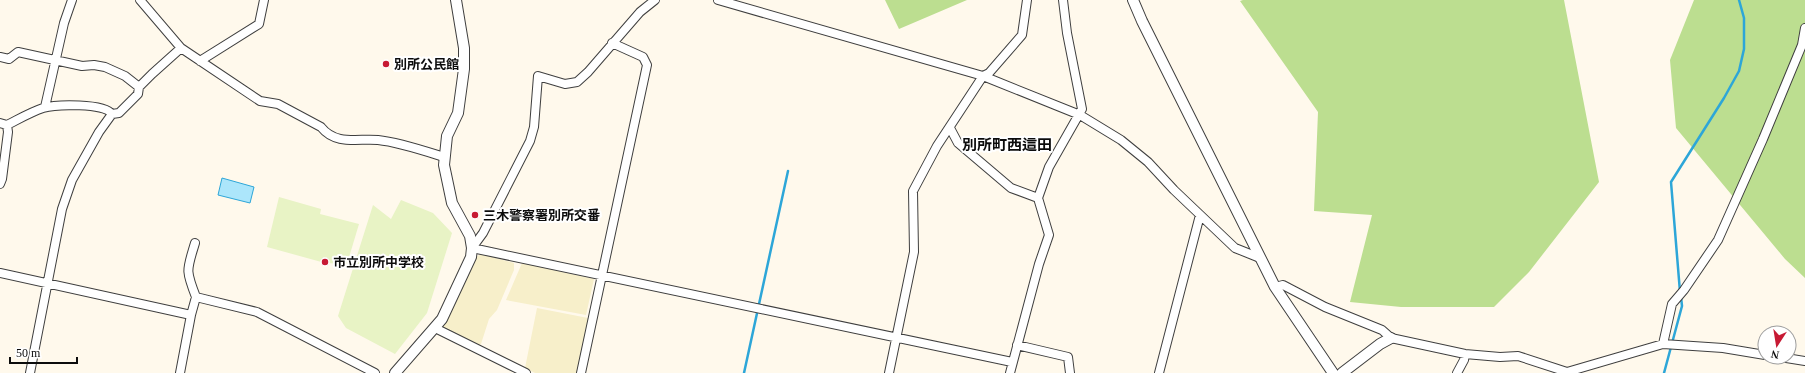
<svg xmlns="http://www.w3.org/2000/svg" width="1805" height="373" font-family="'Times New Roman','Noto Sans JP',serif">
	<rect width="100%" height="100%" fill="#fff9ec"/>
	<path fill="#f7efca" d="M481 254 514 263V270L497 310 489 319 481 344 478 346 444 329 443 324 476 257Z
		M522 263 594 279 586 315 506 300Z
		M537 308 588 318 577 373H535L525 368Z"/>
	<path fill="#bcde90" d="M885 0H967L899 29Z
		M1243 0H1564L1599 182 1529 272 1494 307H1401L1350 302 1372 215 1314 211 1318 112 1240 1Z
		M1694 0H1805V278L1785 259 1676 128 1670 60Z"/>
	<path fill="#e8f3c5" d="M279 197 321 209 320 214 359 224 347 264 325 263 267 247Z
		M401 200 433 213 452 233 427 313 395 354 346 328 338 316 373 205 391 219Z"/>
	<path fill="#ace6fb" stroke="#2da6d8" d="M222 178 254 187 250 203 218 195Z"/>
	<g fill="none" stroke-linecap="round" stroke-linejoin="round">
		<path stroke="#2da6d8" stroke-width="2.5" d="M1680 292 1671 182 1724 98 1739 71 1744 49V18L1739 0
			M744 373 788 171
			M1664 373 1682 306 1681 297"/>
		<g stroke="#3f3f3f" stroke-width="10">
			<path id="minor" d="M140 0 181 48 260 101 278 104 321 127C336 146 359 138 378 140 398 142 425 151 444 157
				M655 0 640 12 588 72 577 82 565 84 538 76 534 127 530 141 483 233 472 248 1012 362
				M718 0 983 76 1080 115 1121 140 1148 162 1174 190 1235 248 1260 258
				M0 57 9 59 18 52 82 66 94 65 105 67 125 76 139 87
				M200 61 259 24 264 0
				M45 107 64 23 72 0
				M0 123 7 125C19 119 31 112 43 108 56 104 104 103 112 114
				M950 128 958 143 1011 188 1038 198
				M0 184 2 179 8 132 7 125
				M195 243C187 270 185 269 196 297
				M0 273 191 315 196 297 257 312 375 373
				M1275 287 1283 285 1325 307 1382 330 1391 338 1465 354 1500 357 1518 356 1567 372 1663 344 1723 348 1765 355
				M435 328 526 373
				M1663 344 1672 304 1684 290 1718 240 1763 139 1802 45 1805 28
				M1017 345 1068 357 1070 373
				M1780 357 1805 361
				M30 373 62 209 72 180 99 132 112 114 119 113 138 94 139 87 152 74 181 48
				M180 373 191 315
				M581 373 647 65 643 57 612 43
				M889 373 914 252 913 191 937 146 983 76 989 73 1022 35 1027 0
				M1010 373 1039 264 1049 235 1038 198 1049 167 1082 109 1067 33 1063 0
				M1159 373 1200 215
				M1457 373 1464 360 1465 354"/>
		</g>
		<g stroke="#3f3f3f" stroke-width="12">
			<path id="tertiary" d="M1133 0 1142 21 1275 287 1333 373
				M395 373 442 319 471 257 472 248 470 236 452 203 444 165 447 136 458 113 464 69V48L456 0
				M1342 373 1380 344 1391 338"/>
		</g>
		<use href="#minor" stroke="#fff" stroke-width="8"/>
		<use href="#tertiary" stroke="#fff" stroke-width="10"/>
	</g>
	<g fill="#c71a34" stroke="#fff" stroke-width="1.5">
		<circle cx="386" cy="64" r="4"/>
		<circle cx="475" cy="215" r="4"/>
		<circle cx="325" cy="262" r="4"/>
	</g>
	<g text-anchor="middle" stroke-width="4" stroke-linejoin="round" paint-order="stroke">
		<g font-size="13" font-weight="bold" fill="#0c0c0c" stroke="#fff" text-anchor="start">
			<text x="394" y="69">別所公民館</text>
			<text x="483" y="220">三木警察署別所交番</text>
			<text x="333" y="267">市立別所中学校</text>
		</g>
		<g font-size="15" font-weight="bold" fill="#0c0c0c" stroke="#fff">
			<text x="1007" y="150">別所町西這田</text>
		</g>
	</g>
	<g transform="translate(1777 345) rotate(192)"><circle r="19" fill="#ffffff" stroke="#9e9e9e"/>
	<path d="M0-3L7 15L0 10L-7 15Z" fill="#c71a34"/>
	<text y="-6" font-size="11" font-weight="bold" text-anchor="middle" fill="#0c0c0c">N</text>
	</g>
	<path d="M10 357v6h67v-6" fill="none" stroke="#0c0c0c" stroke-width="2"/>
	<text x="16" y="357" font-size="12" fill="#0c0c0c" stroke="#ffffff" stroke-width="3" paint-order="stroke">50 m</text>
</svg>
